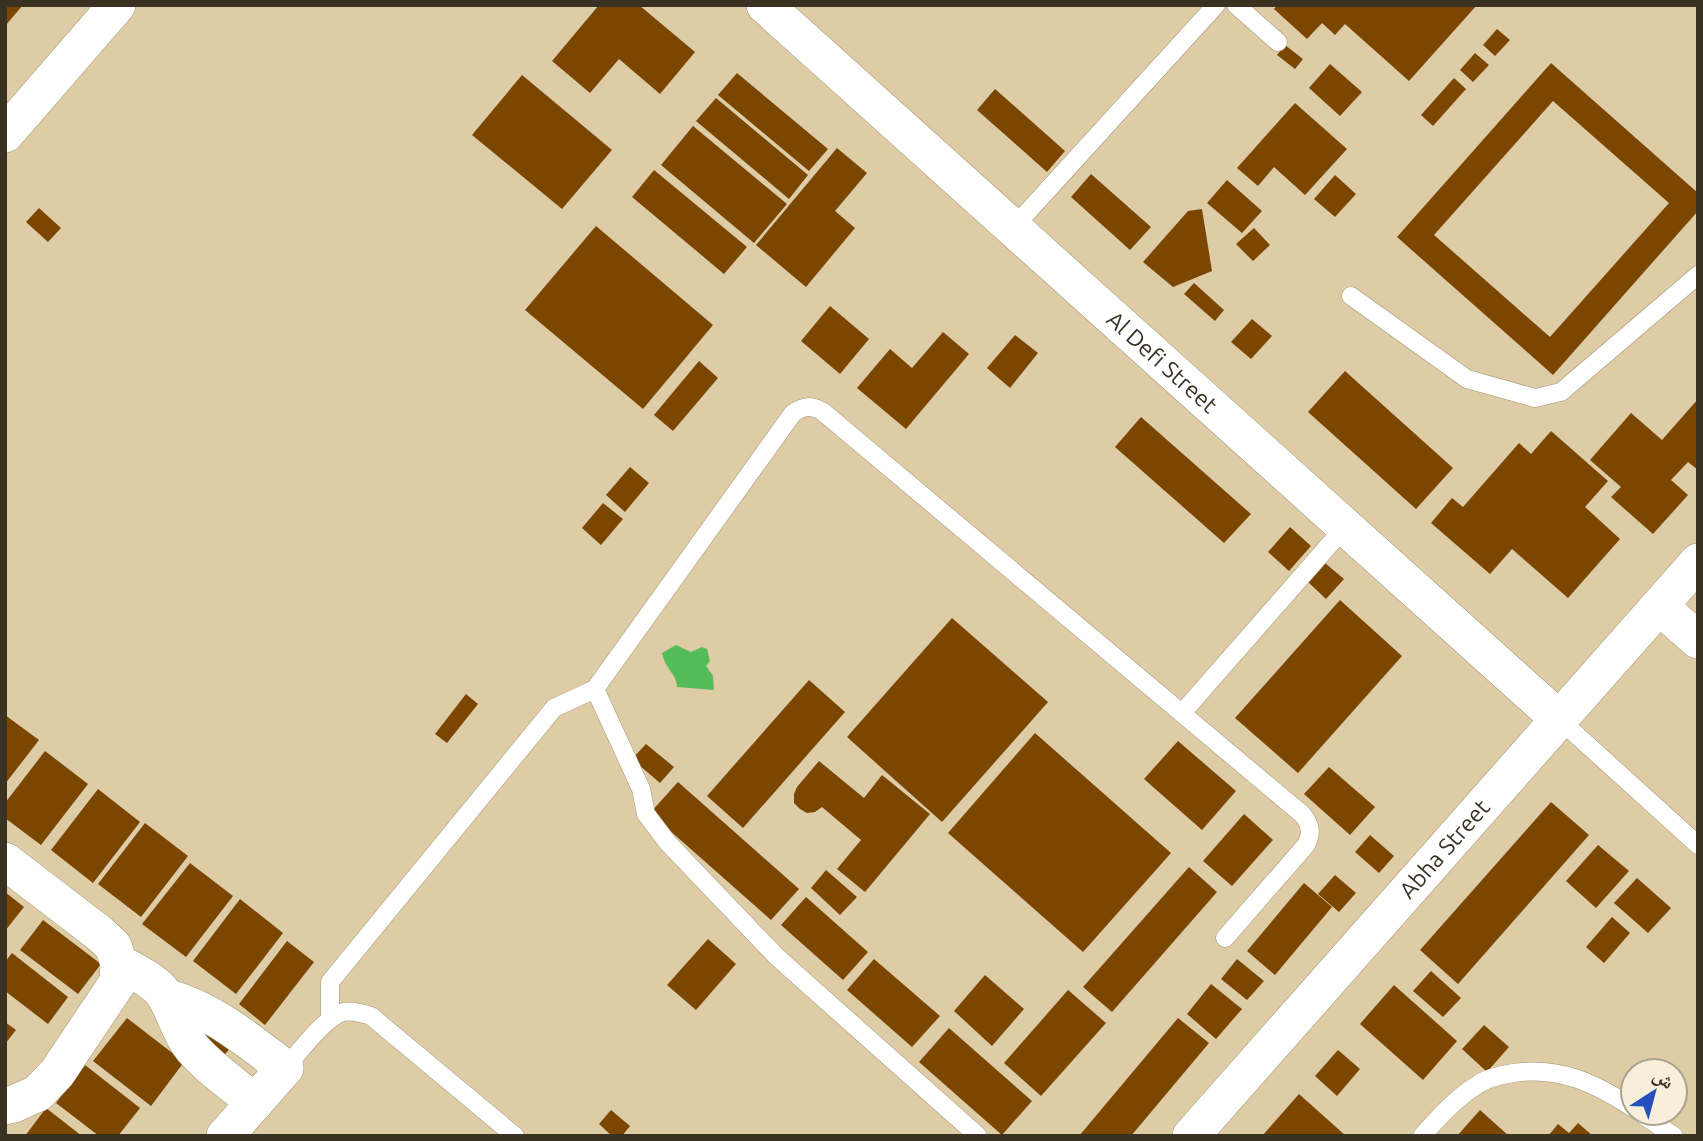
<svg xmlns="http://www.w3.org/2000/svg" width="1703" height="1141" font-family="Ubuntu,'Noto Naskh Arabic',sans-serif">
	<rect width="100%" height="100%" fill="#decca7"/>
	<path fill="#54bc59" d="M676 645 691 652 702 647 707 649 710 661 706 666 713 676 714 690 677 687C677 674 665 669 662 653Z"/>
	<path fill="#7a4600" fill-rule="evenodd" d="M5 5H23L5 26Z
		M599 5H639L695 52 660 94 619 59 590 93 552 61Z
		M1277 5H1477L1409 81 1345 24 1335 35 1322 23 1307 39 1274 9Z
		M1497 29 1510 40 1495 56 1483 45Z
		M1285 45 1303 59 1295 69 1277 55Z
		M1475 53 1489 65 1473 82 1460 70Z
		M1551 63 1698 193V211L1553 375 1397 237ZM1553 101 1669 203 1550 337 1434 235Z
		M1330 64 1362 92 1340 116 1309 88Z
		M737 73 828 149 809 171 718 95Z
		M522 75 612 150 562 209 472 135Z
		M1454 78 1466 89 1433 126 1421 115Z
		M995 89 1065 151 1047 172 977 110Z
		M716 98 808 175 789 199 696 121Z
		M1295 103 1347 149 1305 195 1274 167 1258 186 1237 168Z
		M693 126 787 204 754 243 661 165Z
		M837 148 867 173 835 211 855 228 806 287 756 245Z
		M654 170 747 247 724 274 632 197Z
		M1091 174 1151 227 1130 250 1071 197Z
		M1335 175 1356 194 1335 217 1314 199Z
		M1227 180 1262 211 1242 233 1207 203Z
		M39 208 61 228 48 242 26 222Z
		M1202 209 1212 271 1173 287 1143 262 1188 211Z
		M596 226 713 325 643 409 525 310Z
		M1254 228 1270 245 1253 261 1236 244Z
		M1194 283 1224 310 1215 321 1184 294Z
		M830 306 869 339 840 374 801 341Z
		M1252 319 1272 336 1251 359 1231 342Z
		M943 332 969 354 906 429 857 388 890 349 912 368Z
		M1015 335 1038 353 1010 388 987 368Z
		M699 361 718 378 673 431 654 415Z
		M1345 371 1453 468 1416 509 1308 412Z
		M1698 399V470L1688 462 1671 480 1688 495 1653 534 1611 497 1621 487 1590 460 1631 413 1662 440Z
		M1141 417 1251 514 1224 543 1115 447Z
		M1551 431 1608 481 1585 507 1620 539 1568 598 1512 549 1490 574 1431 523 1452 498 1463 507 1519 443 1531 454Z
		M630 467 649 483 625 512 606 495Z
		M603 503 623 519 601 545 582 528Z
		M1290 527 1311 546 1289 571 1268 552Z
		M1325 563 1344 579 1326 599 1308 582Z
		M1340 600 1402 656 1298 773 1235 718Z
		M952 618 1048 702 942 822 847 737Z
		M809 680 845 712 743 828 707 796Z
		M466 694 478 704 447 743 435 734Z
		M5 715 39 740 5 784Z
		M1035 733 1171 853 1083 952 948 833Z
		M1178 741 1236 791 1202 830 1144 779Z
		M646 744 674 767 660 783 632 759Z
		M45 751 88 784 41 845 5 818V803Z
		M819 761 864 798 882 775 930 814 865 892 837 869 861 840 822 807 815 812 807 813 800 809 794 803V794L797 787Z
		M1329 767 1375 807 1350 835 1304 794Z
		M678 782 799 889 771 920 650 813Z
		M98 789 140 822 93 883 51 850Z
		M1551 802 1589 835 1458 984 1420 950Z
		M1244 814 1273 840 1232 886 1203 861Z
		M145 823 188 856 141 917 98 884Z
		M1370 835 1394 856 1379 873 1355 852Z
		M1598 845 1629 871 1596 908 1566 881Z
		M190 863 233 896 186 957 142 924Z
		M1189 867 1217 892 1112 1012 1083 987Z
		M826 870 857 897 840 915 811 888Z
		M1335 875 1356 893 1339 912 1318 894Z
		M1637 878 1671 908 1648 933 1614 903Z
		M1304 883 1332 907 1275 975 1247 951Z
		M5 892 24 907 5 931Z
		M806 897 868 952 843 980 781 925Z
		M240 899 283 933 236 994 193 961Z
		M1612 917 1630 933 1604 963 1586 947Z
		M43 920 101 964 78 994 20 950Z
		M708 939 736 964 696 1010 667 985Z
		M287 941 314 962 265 1025 239 1004Z
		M12 953 68 997 48 1024 5 991V962Z
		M874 959 940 1016 912 1047 847 990Z
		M1237 959 1264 981 1247 1000 1221 979Z
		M1431 971 1461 998 1443 1017 1413 991Z
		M985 975 1024 1009 992 1046 954 1011Z
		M1211 984 1242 1009 1216 1039 1187 1014Z
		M1394 985 1457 1041 1423 1080 1360 1024Z
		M1068 990 1106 1023 1041 1096 1004 1063Z
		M127 1018 184 1062 151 1106 93 1061Z
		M1178 1018 1209 1043 1131 1136H1079Z
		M207 1020 235 1042 222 1058 194 1036Z
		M5 1022 16 1030 5 1044Z
		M1484 1025 1509 1047 1487 1072 1462 1049Z
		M949 1028 1032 1101 1002 1135 919 1062Z
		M1338 1050 1360 1069 1337 1096 1315 1076Z
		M85 1065 140 1108 118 1136H99L56 1103Z
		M1299 1094 1346 1136H1262Z
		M46 1108 82 1136H25Z
		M611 1110 630 1126 622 1136H612L599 1124Z
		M1480 1110 1509 1136H1457Z
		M1578 1123 1593 1136H1548L1558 1124 1569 1133Z"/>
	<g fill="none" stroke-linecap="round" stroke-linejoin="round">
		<g stroke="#a3926f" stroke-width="19">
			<path id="lane" d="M1236 5 1278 42
				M1013 228 1216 5
				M1351 296 1467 379 1535 398 1561 392 1698 275
				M595 689 641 789 646 814 668 843 777 957 978 1136
				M1182 713 1345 527
				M1560 720 1698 845
				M330 1018V982L554 708 595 689 793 413C804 406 810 405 822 411L1303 815C1311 826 1312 833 1306 845L1225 938
				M285 1068C299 1053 324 1018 343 1012 352 1010 362 1013 371 1016L515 1136
				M1640 1113 1674 1136
				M1422 1136C1439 1117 1456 1098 1477 1085 1487 1078 1501 1075 1513 1073 1559 1066 1595 1083 1633 1108"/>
		</g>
		<g stroke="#a3926f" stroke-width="38">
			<g id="street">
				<path id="s1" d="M765 5 1560 720"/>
				<path d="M5 134 117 5"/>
				<path d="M1659 606 1698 640"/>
				<path d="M5 861 99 933 113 946 119 963 118 982 57 1073 38 1093 14 1104 5 1106"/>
				<path d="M119 963C135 972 159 982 167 999 176 1016 180 1033 192 1048 210 1069 234 1085 255 1102"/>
				<path d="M166 997C213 1010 247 1040 285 1068L225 1136"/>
				<path id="s2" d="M1191 1136 1698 562"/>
			</g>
		</g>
		<use href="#lane" stroke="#fff" stroke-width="18"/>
		<use href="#street" stroke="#fff" stroke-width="37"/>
	</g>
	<g text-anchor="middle" stroke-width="7" stroke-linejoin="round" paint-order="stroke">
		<g font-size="23" fill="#393223" stroke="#f7eedb">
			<text dy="8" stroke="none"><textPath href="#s1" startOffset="534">Al Defi Street</textPath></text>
			<text dy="8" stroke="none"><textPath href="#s2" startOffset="383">Abha Street</textPath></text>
		</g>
	</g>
	<rect width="1703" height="1141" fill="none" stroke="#393223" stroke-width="14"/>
	<g transform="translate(1654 1092) rotate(36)"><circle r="33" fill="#f7eedb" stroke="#aba391" stroke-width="2"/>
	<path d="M0-5L12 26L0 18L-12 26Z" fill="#254fbd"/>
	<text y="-10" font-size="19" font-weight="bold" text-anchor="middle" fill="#393223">ش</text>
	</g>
</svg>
